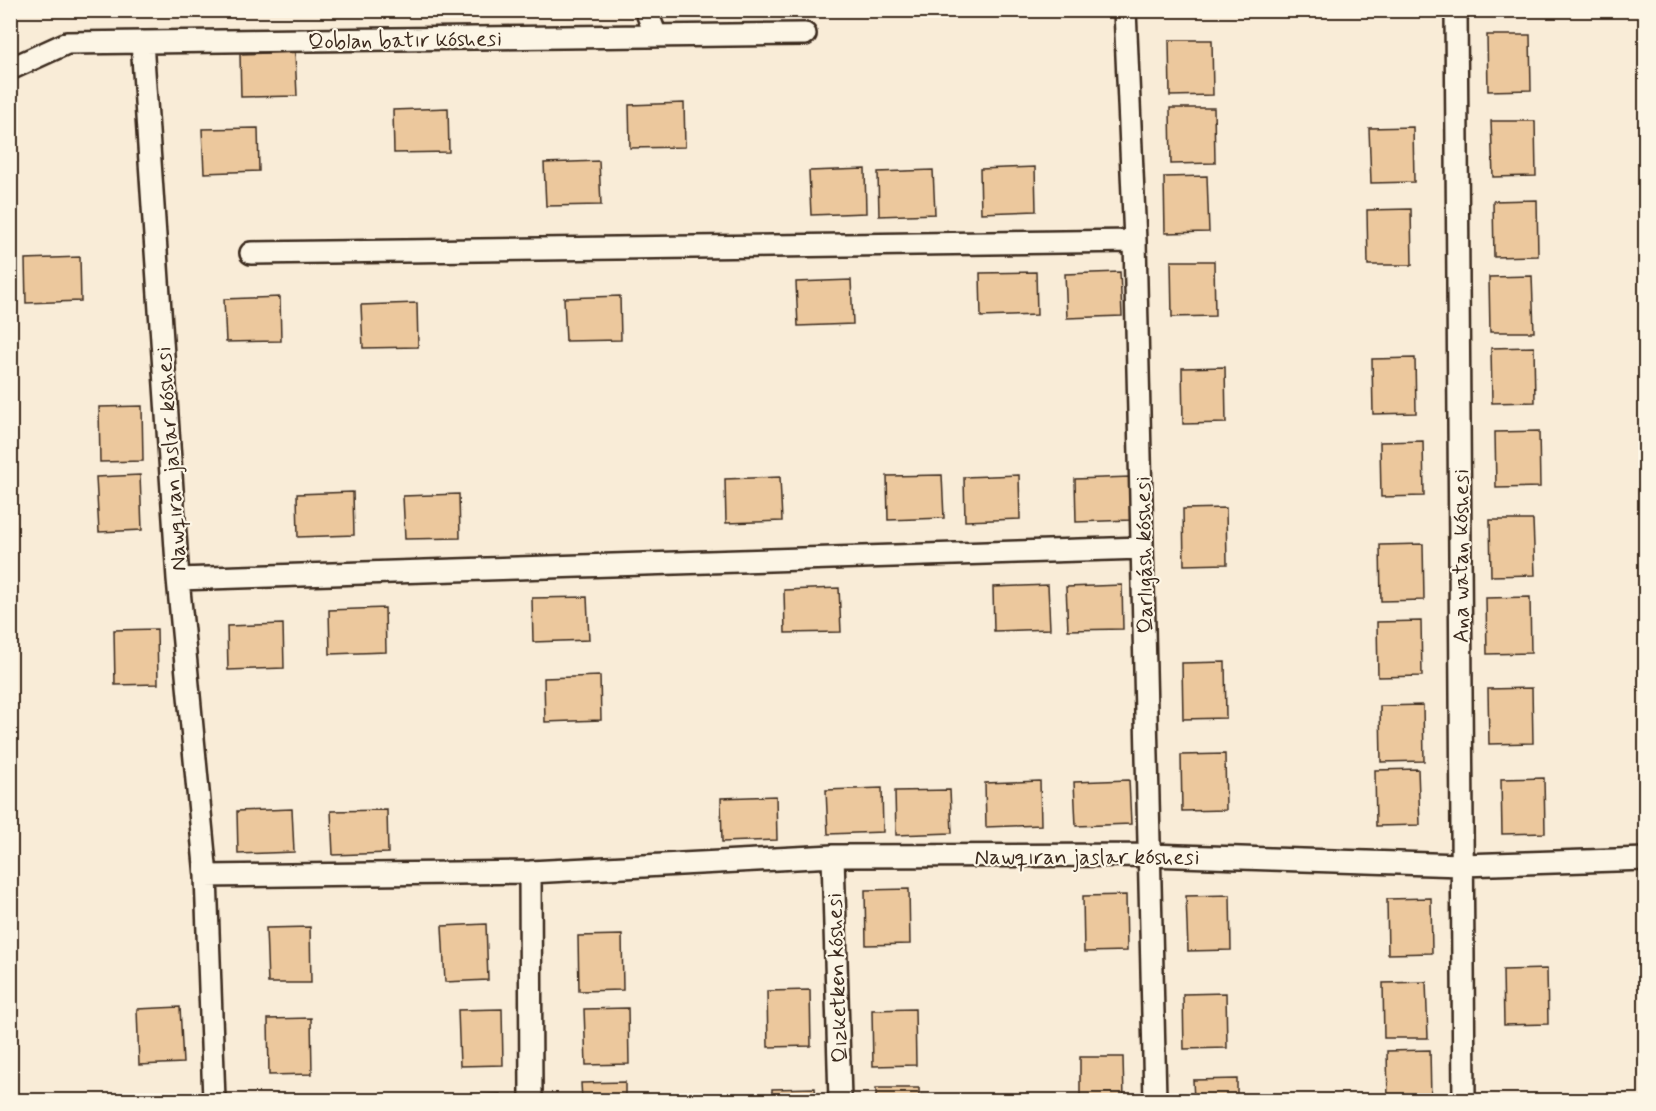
<svg xmlns="http://www.w3.org/2000/svg" width="1656" height="1111" font-family="Mynerve,sans-serif">
	<rect width="100%" height="100%" fill="#f9ecd7"/>
	<filter id="ink" filterUnits="userSpaceOnUse"><feTurbulence type="fractalNoise" baseFrequency=".0167" numOctaves="2"/><feDisplacementMap in="SourceGraphic" scale="12" xChannelSelector="R" yChannelSelector="G"/><feConvolveMatrix kernelMatrix="1 2 1 2 8 2 1 2 1" color-interpolation-filters="sRGB"/></filter>
	<g filter="url(#ink)">
		<path fill="#ecc89d" stroke="#3b2a1e" stroke-width="1.5" d="M1487 35H1530L1531 90 1488 91Z
			M1169 40H1212L1213 95 1170 96Z
			M295 52 297 96 241 97 240 54Z
			M684 103 685 147 630 148 629 105Z
			M448 108 449 152 394 153 393 110Z
			M1170 108H1214L1215 163 1171 164Z
			M1491 121H1535L1536 176 1493 177Z
			M1413 127 1414 182 1371 183 1369 128Z
			M258 128 259 171 204 173 202 129Z
			M599 161 601 205 546 206 544 163Z
			M1035 167 1036 211 981 213 980 169Z
			M865 169 866 213 811 215 809 171Z
			M933 170 935 214 879 216 878 172Z
			M1207 176 1209 232 1165 233 1164 177Z
			M1537 200 1538 256 1494 257 1493 201Z
			M1411 209 1412 265H1368L1367 210Z
			M80 257 81 301 26 303 25 259Z
			M1171 261H1214L1215 316 1172 317Z
			M1036 272 1037 315 981 317 980 273Z
			M1120 272 1122 316 1067 318 1065 274Z
			M1532 276 1534 332H1490L1489 277Z
			M851 280 853 324 798 326 796 282Z
			M620 296 621 340 566 341 564 298Z
			M280 297 281 341 226 342 224 299Z
			M417 303 418 347 363 348 361 305Z
			M1534 347 1535 402 1492 403 1491 348Z
			M1415 358 1416 413 1373 414 1372 359Z
			M1225 367 1226 423 1183 424 1182 368Z
			M142 406 143 461 100 462 99 407Z
			M1539 431 1540 487 1496 488 1495 432Z
			M1423 441 1424 496 1381 497 1380 442Z
			M140 475 142 530 99 532 96 477Z
			M942 475 944 518 888 520 887 476Z
			M1019 475 1020 519 965 521 964 477Z
			M780 477 782 521 726 523 725 479Z
			M1130 477 1131 520 1076 522 1075 479Z
			M353 492 354 535 298 537 297 494Z
			M459 494 460 538 405 539 403 496Z
			M1226 508 1227 564 1184 565 1183 509Z
			M1490 520H1533L1535 575 1491 576Z
			M1423 544 1424 600 1381 601 1380 545Z
			M1048 585 1050 629 994 631 993 587Z
			M1122 585 1123 629 1068 630 1066 587Z
			M839 588 841 632 785 633 784 590Z
			M587 597 589 640 533 642 532 598Z
			M1530 597 1531 653 1487 654 1486 598Z
			M385 608 386 652 330 654 329 610Z
			M1421 621 1422 676 1378 677 1377 622Z
			M283 624 284 668 228 670 227 626Z
			M157 629 158 684 115 685 114 630Z
			M1225 662 1226 718 1183 719 1182 663Z
			M600 676 601 720 545 722 544 678Z
			M1532 688 1533 743 1489 744 1488 689Z
			M1423 705 1424 761 1381 762 1380 706Z
			M1225 754 1226 810 1182 811 1181 755Z
			M1418 769 1420 825 1376 826 1375 770Z
			M1544 778 1545 833 1502 834 1501 779Z
			M1129 780 1131 824 1076 826 1074 782Z
			M1040 781 1041 825 986 827 985 783Z
			M882 788 883 832 828 834 826 790Z
			M950 790 952 833 896 835 895 791Z
			M776 796 777 840 722 842 721 798Z
			M292 809 294 852 238 854 237 811Z
			M387 810 388 853 333 855 331 811Z
			M909 889 910 944 866 945 865 890Z
			M1126 895 1127 951 1084 952 1083 896Z
			M1230 895 1231 950 1188 951 1186 896Z
			M1431 898 1432 953 1388 954 1387 899Z
			M486 924 488 980 445 982 442 926Z
			M310 927 311 983H268L266 928Z
			M622 935 623 990 579 991 578 936Z
			M1547 969 1548 1024 1504 1025 1503 970Z
			M1426 982 1428 1038H1384L1383 983Z
			M810 990 811 1046 768 1047 767 991Z
			M1226 993 1227 1048 1184 1049 1183 994Z
			M180 1007 183 1063 139 1065 137 1009Z
			M628 1008 629 1064 586 1065 584 1009Z
			M502 1009 503 1065 460 1066 458 1010Z
			M915 1009 916 1065 873 1066 872 1010Z
			M311 1018 312 1074 269 1075 268 1019Z
			M1430 1050 1431 1100H1388L1387 1051Z
			M1080 1057H1123L1124 1100H1080Z
			M1237 1079V1100H1194L1193 1080Z
			M625 1082V1100H582L581 1083Z
			M815 1088 816 1100H772V1089Z
			M876 1088H919V1100H876Z
			M501 1094V1100H457V1095Z
			M323 1098V1100H280V1099Z"/>
		<g fill="none" stroke-linecap="round" stroke-linejoin="round">
			<g stroke="#3b2a1e" stroke-width="26">
				<path id="minor" d="M646 10 656 36
					M1125 10 1135 241 1155 1100
					M1456 10 1464 1100
					M142 42 178 579 206 876 214 1100
					M10 69 67 43 805 34
					M251 253 1135 241
					M178 579 1142 548
					M833 856 840 1100
					M530 872 531 1100
					M206 876 530 872 833 856 1149 855 1462 865 1646 859"/>
			</g>
			<use href="#minor" stroke="#fcf5e5" stroke-width="21"/>
		</g>
	</g>
	<g text-anchor="middle" stroke-width="4.5" stroke-linejoin="round" paint-order="stroke">
		<g font-size="22" fill="#3b2a1e" stroke="#fcf5e5">
			<text transform="translate(405 39) rotate(-1)" y="8">Qoblan batır kóshesi</text>
			<text transform="translate(170 459) rotate(-94)" y="8">Nawqıran jaslar kóshesi</text>
			<text transform="translate(1143 555) rotate(-91)" y="8">Qarlıǵash kóshesi</text>
			<text transform="translate(1460 556) rotate(-90)" y="8">Ana watan kóshesi</text>
			<text x="1087" y="864">Nawqıran jaslar kóshesi</text>
			<text transform="translate(836 978) rotate(-92)" y="8">Qızketken kóshesi</text>
		</g>
	</g>
	<rect width="1656" height="1111" fill="none" stroke="#fcf5e5" stroke-width="36"/>
	<rect x="18" y="18" width="1620" height="1075" fill="none" stroke="#3b2a1e" stroke-width="2" filter="url(#ink)"/>
</svg>
